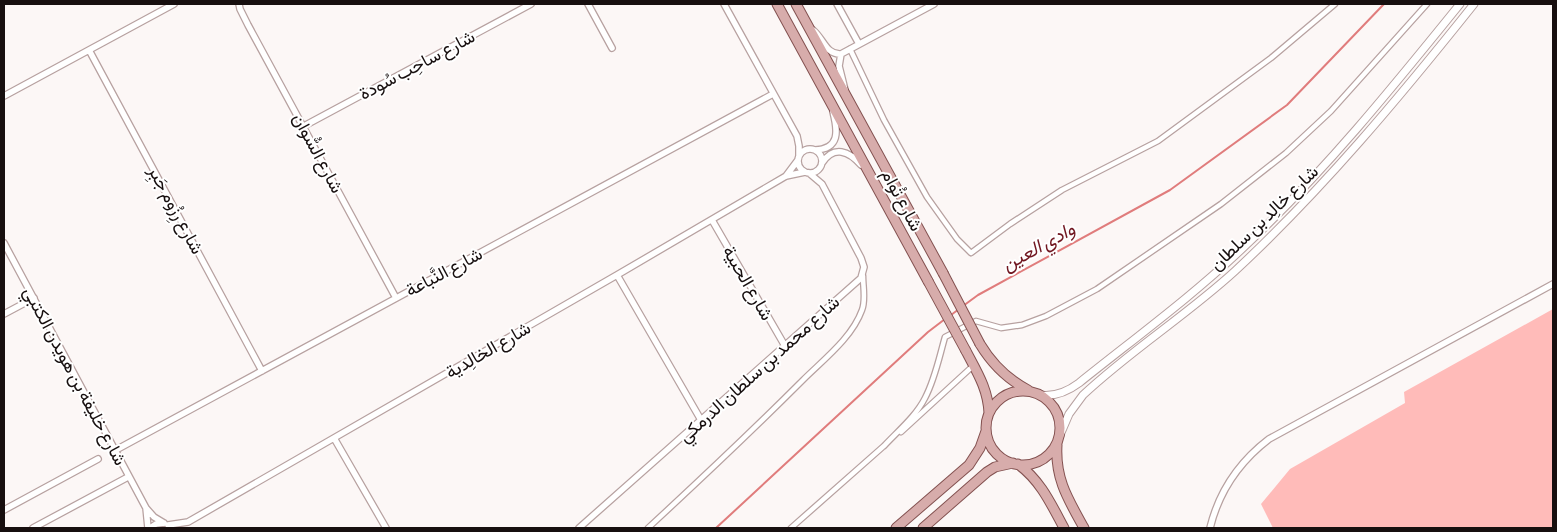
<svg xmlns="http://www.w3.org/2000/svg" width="1557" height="532" font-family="'Asap Condensed',Vazirmatn,sans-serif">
	<rect width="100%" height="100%" fill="#fcf7f6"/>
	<path fill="#ffbbb9" d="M1553 309V528H1273L1261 504 1290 469 1405 403 1404 392Z"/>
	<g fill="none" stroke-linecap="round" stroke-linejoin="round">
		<path stroke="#e07c7c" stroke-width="2" d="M963 306 978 295 1170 190 1287 105 1384 4
			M951 315 959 309
			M716 528 928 332 945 319"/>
		<g stroke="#b7a1a0" stroke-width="7">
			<path id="pedestrian" d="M850 49 884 120 927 197 957 239 971 253 1010 224 1062 190 1158 141 1271 58 1335 4
				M901 432 974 365
				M884 446C898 431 916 416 925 398 935 379 939 358 945 337L976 321 1001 328 1022 325 1046 316 1097 289 1221 204 1286 153 1331 111 1427 4
				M648 528C700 480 752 431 803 380 823 360 852 338 862 310 866 300 863 287 863 276
				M791 528 885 445"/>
		</g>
		<g stroke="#b7a1a0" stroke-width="8">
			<path id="minor" d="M239 4 240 9 248 25 396 298
				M588 4 612 48
				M724 4 797 136 799 146V156
				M837 4 859 44
				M813 30C823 38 826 55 841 54L934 4
				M89 50 262 371
				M841 54 839 66 845 90
				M4 96 174 4
				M304 126 531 4
				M798 161a12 12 0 1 1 24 0a12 12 0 1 1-24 0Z
				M815 150C840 149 838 131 833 112
				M822 163C834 145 849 151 861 165
				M786 176 798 160
				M712 220 785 346
				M4 243 146 508 154 517 164 523
				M617 275 701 420
				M4 314 34 298
				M334 438 386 528
				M114 451 773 94
				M146 508 148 528
				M4 510 98 459
				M168 525 188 522 617 275 786 176 805 172
				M33 528 128 477
				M150 528 156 524 164 523
				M579 528 861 278 864 267 861 258 822 184 809 173
				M1210 528C1219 491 1239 462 1269 439L1553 284"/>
		</g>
		<g stroke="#b7a1a0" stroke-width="9">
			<path id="tertiary" d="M1040 395C1055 397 1067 392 1079 383 1135 338 1194 295 1246 245 1325 171 1392 88 1460 4
				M1060 435 1069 414 1083 395C1131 350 1187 315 1235 271 1323 189 1399 98 1474 4"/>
		</g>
		<g stroke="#835150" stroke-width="11">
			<path id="primary" d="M777 4 928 281
				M796 4 943 273
				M980 344C992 364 1007 379 1028 390
				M966 351C977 372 988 389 989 413
				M986 428a37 37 0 1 1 74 0a37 37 0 1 1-74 0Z
				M1057 445C1055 479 1068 499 1084 528
				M1018 464C1041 481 1051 504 1064 528
				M896 528 969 465 980 448 986 431
				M923 528 987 472 995 467 1013 463"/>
		</g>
		<use href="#pedestrian" stroke="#fff" stroke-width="4.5"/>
		<use href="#minor" stroke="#fff" stroke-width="5.5"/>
		<use href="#tertiary" stroke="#fff" stroke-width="7"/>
		<use href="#primary" stroke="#d7acab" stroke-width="9"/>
		<g stroke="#835150" stroke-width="11" stroke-linecap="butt">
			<path id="primary-bridge" d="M943 273 980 344
				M928 281 966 351"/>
		</g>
		<use href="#primary-bridge" stroke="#d7acab" stroke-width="9"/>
	</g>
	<g text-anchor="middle" stroke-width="4" stroke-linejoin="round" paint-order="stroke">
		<g font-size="18" fill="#170f0f" stroke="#fff">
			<text transform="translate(417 65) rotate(-28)" y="6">شارع ساحِب سُودة</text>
			<text transform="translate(318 153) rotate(62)" y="6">شارع السُّوان</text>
			<text transform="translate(902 200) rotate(62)" y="6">شارع تُوام</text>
			<text transform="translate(176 210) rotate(62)" y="6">شارع رِزُوم جَبِر</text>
			<text transform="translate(1264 218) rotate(-44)" y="6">شارع خالِد بن سلطان</text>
			<text transform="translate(444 272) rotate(-28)" y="6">شارع النَّباعة</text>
			<text transform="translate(748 283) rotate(60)" y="6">شارع الحبية</text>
			<text transform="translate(488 350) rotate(-30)" y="6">شارع الخالِدية</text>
			<text transform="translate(759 369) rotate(-42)" y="6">شارع محمد بن سلطان الدرمكي</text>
			<text transform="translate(75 376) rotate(62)" y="6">شارع خليفة بن هويدن الكتبي</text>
		</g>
		<g font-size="19" font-style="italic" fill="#711721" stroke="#fff">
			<text transform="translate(1038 246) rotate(-29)" y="7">وادي العين</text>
		</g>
	</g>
	<rect width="1557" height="532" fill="none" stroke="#170f0f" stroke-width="10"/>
</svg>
